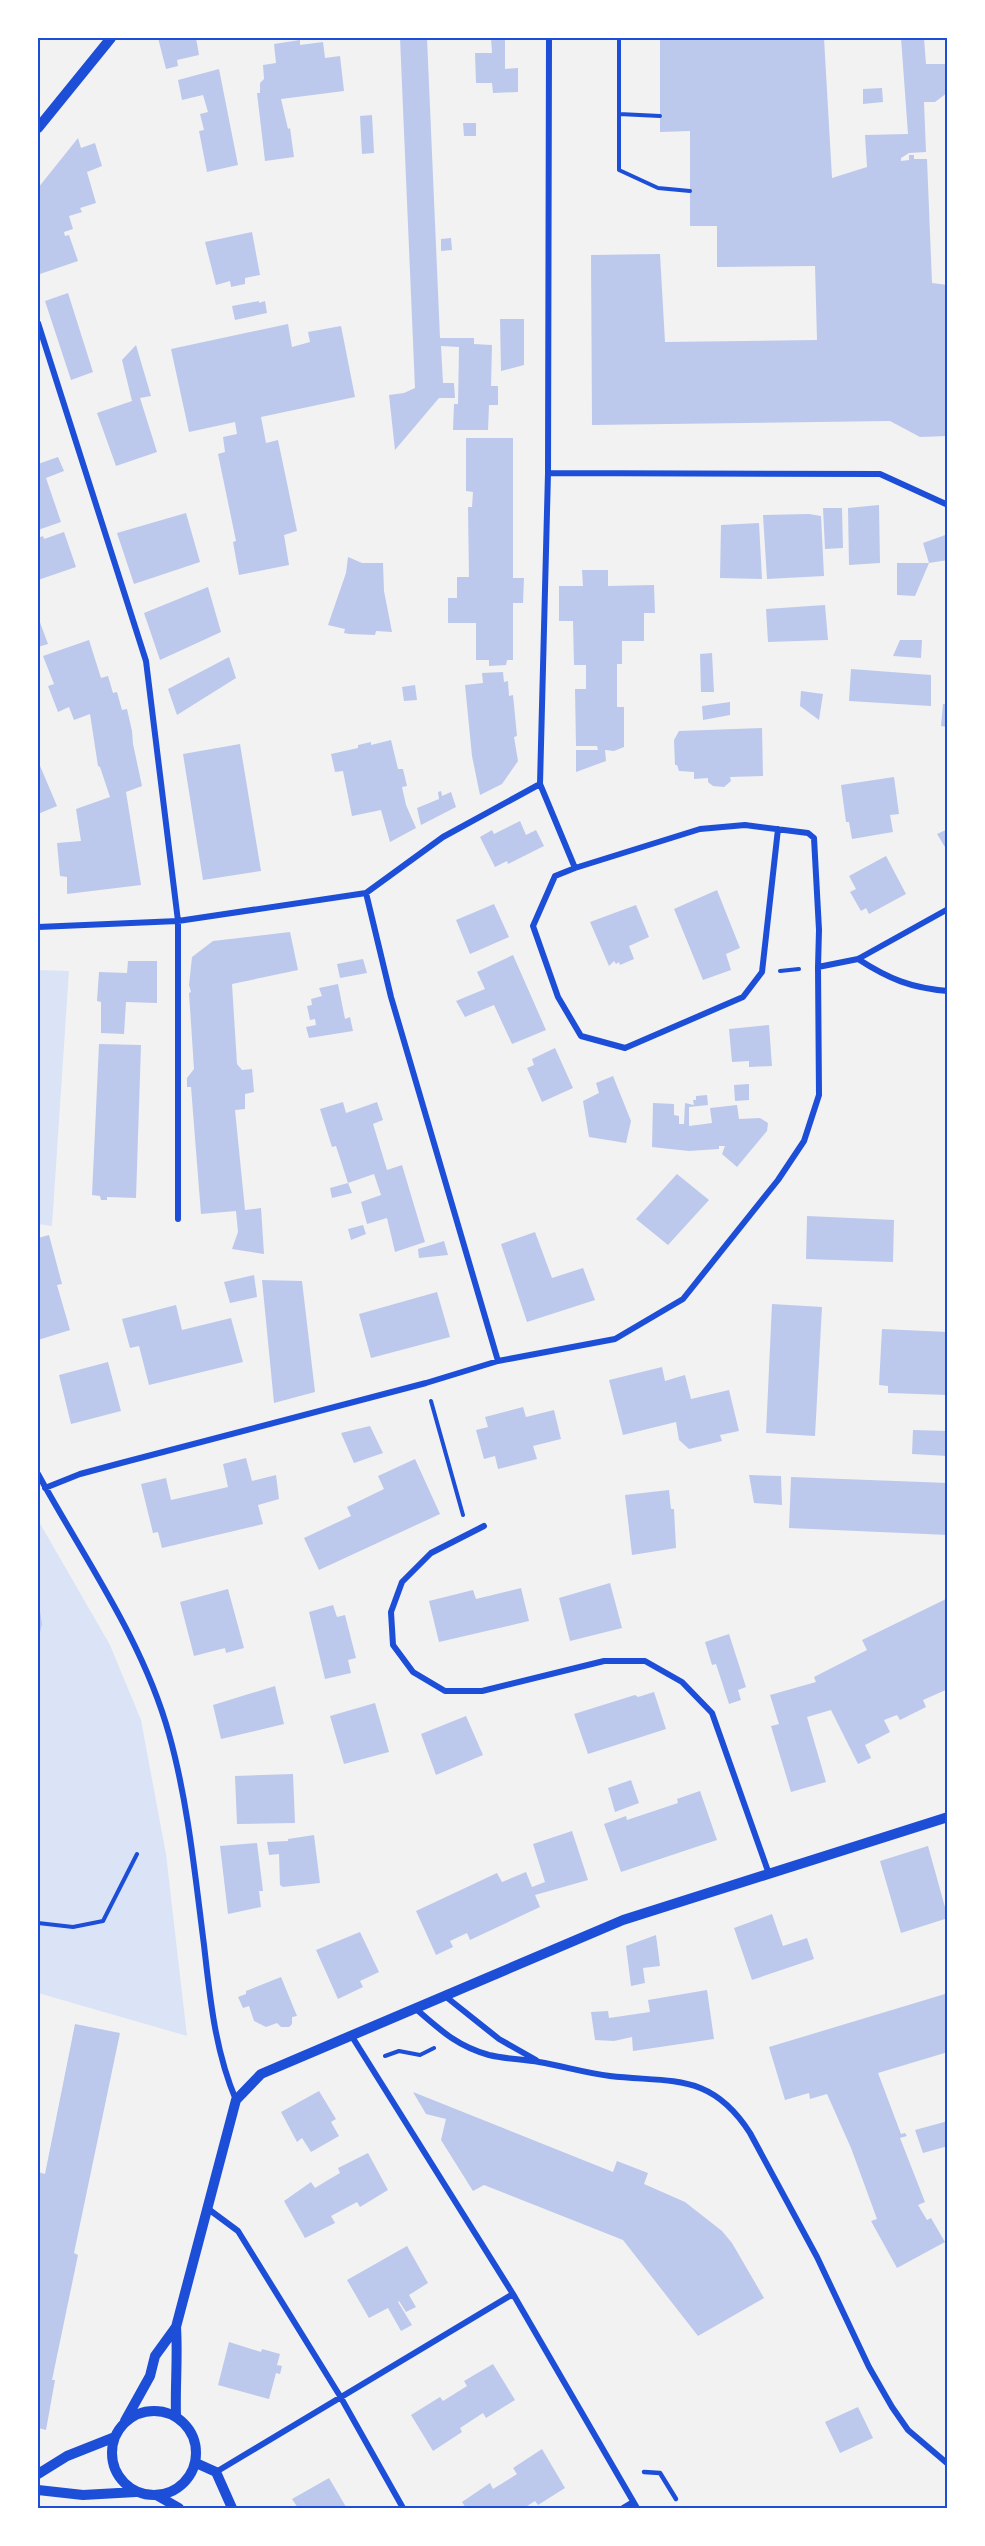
<svg xmlns="http://www.w3.org/2000/svg" width="985" height="2546" font-family="'Archivo Narrow',sans-serif">
	<rect width="100%" height="100%" fill="#f2f2f2"/>
	<path fill="#dbe4f7" d="M38 970 69 971 52 1226 38 1224Z
		M38 1520 110 1645 141 1720 166 1854 187 2036 38 1993Z"/>
	<path fill="#bdc9ec" d="M158 38H196L199 55 177 60 178 66 166 69Z
		M400 38H427L440 338H474V344L492 345 491 386H498V405H489L488 430H453L454 404H458L459 347 441 346 443 383H454L455 398H439L395 450 389 395 404 393 415 388Z
		M491 38H505V69L518 68V92L493 93 492 83H476L475 53H492Z
		M660 38H824L832 178 867 167 865 135 908 134 901 38H924L926 64H945L947 93 935 102H924L926 152 909 153 901 158V161L909 160V155H914V159H927L932 283 948 285V436L920 437 890 421 592 425 591 255 660 254 665 342 817 340 815 266 717 267V226H690V131L660 132Z
		M300 40V45L323 42 325 58 340 56 344 91 281 99 288 129 290 128 294 157 265 161 257 93H260V83L264 79 263 65 276 63 274 44Z
		M219 69 238 165 207 172 199 131 204 130 200 114 208 112 203 95 182 100 178 80Z
		M882 88 883 102 863 104V89Z
		M372 115 374 153 362 154 360 116Z
		M463 123H476V136H464Z
		M78 138 81 148 95 143 102 166 87 172 96 203 80 208 82 212 69 216 73 229 64 232 65 236 69 235 78 261 40 274 38 265V188Z
		M252 232 260 275 245 278V284L231 287 230 281 216 285 205 242Z
		M451 238 452 250 441 251V239Z
		M68 293 93 372 71 380 45 301Z
		M259 301V303L265 301 267 313 235 320 232 306Z
		M500 319H524V365L501 371Z
		M288 324 292 347 310 342 308 332 341 326 355 397 261 417 266 443 278 440 297 531 284 535 289 565 239 575 233 542 236 541 218 454 225 452 223 437 237 434 235 422 189 432 171 349Z
		M136 345 151 396 140 398 157 452 116 466 97 413 132 401 122 360Z
		M466 438H513V578H524L523 603H513V660H507L506 665 489 666V660H476V623H448V598H457V577H469L468 507H472L473 492 466 491Z
		M58 457 64 471 46 478 61 522 38 530V464Z
		M879 505 880 563 849 565 848 508Z
		M823 508H842L843 548 825 549Z
		M186 513 200 562 134 584 117 533Z
		M809 514 821 516 824 576 767 579 763 515Z
		M759 523 762 579 720 578 721 525Z
		M64 532 76 567 38 580V538L43 536 44 539Z
		M948 534V560L929 563 923 543Z
		M348 557 362 563H383L384 591 392 632 376 631 375 635 349 634 344 633 345 629 328 625 346 573Z
		M897 563H929L915 596 897 595Z
		M582 570H608V586L654 585 655 613H644V641H622V664H617V707H624V747L614 751 605 750 606 761 576 772V750H598L597 746H576L575 689H586V665H574L573 621H559V586H583Z
		M208 587 221 632 160 660 144 613Z
		M825 605 828 640 768 642 766 609Z
		M38 617 48 644 38 647Z
		M89 640 101 678 108 676 113 693 117 692 122 710 127 709 132 731 133 744 142 786 126 792 141 885 67 894V877L60 876 57 843 81 841 76 809 110 797 100 767 98 766 90 714 74 720 69 707 58 712 48 686 54 684 43 656Z
		M900 640H922L921 658 893 656Z
		M712 653 714 692H701L700 654Z
		M229 657 236 678 177 715 168 689Z
		M851 669 931 675V706L849 701Z
		M503 672 504 682 508 681 509 696 513 695 517 736 514 737 518 761 502 784 480 795 472 756 465 685 483 683 482 673Z
		M415 685 417 700 404 701 402 687Z
		M801 691 823 694 819 720 800 706Z
		M730 702V715L703 720 702 706Z
		M943 704H948V727L941 726Z
		M762 728 763 776 730 777 731 781 724 787 713 786 708 782V778L694 779V772L679 771 677 765H675L674 740 679 731Z
		M391 740 398 769H403L407 786 402 787 406 805 416 828 390 842 381 810 352 816 343 771 335 772 331 754 358 748V745L371 742V745Z
		M240 744 261 871 203 880 183 754Z
		M38 761 57 806 38 814Z
		M894 777 899 814 890 815 893 832 852 839 849 822H846L841 785Z
		M441 791 442 796 451 792 456 807 421 825 417 808 439 799 438 792Z
		M520 821 526 835 536 830 544 846 508 864 507 861 495 867 480 837 492 830 494 834Z
		M948 829V852L937 834Z
		M886 856 906 894 869 914 866 908 861 911 850 892 856 889 849 876Z
		M717 890 740 948 726 954 731 970 703 980 674 909Z
		M494 904 509 937 470 954 456 920Z
		M636 905 649 937 629 946 634 959 620 965 619 962 616 964 614 961 609 966 590 922Z
		M290 932 298 970 232 984 237 1064 242 1070 252 1069 254 1092 245 1094V1109L235 1110 245 1210 261 1208 264 1254 232 1249 238 1232 236 1211 201 1214 191 1087H187V1078L194 1069 189 993 191 992 189 985 192 957 213 941Z
		M513 955 546 1030 512 1044 494 1005 465 1017 456 1001 485 989 477 972Z
		M363 959 367 973 340 978 337 964Z
		M128 961H157V1003L126 1002 124 1034 101 1033V1002L97 1001 99 972 127 973Z
		M338 984 345 1019 350 1017 353 1031 309 1038 306 1027 316 1025 315 1019 310 1020 307 1006 312 1005 311 999 322 996 319 988Z
		M769 1025 772 1066 749 1067V1061L732 1062 729 1029Z
		M99 1044 141 1045 136 1198 107 1197V1200H101L100 1196 92 1195Z
		M555 1048 573 1088 542 1102 527 1068 534 1065 532 1059Z
		M613 1076 631 1121 626 1143 589 1137 583 1101 599 1093 596 1083Z
		M749 1084V1100L735 1101 734 1085Z
		M707 1095 708 1105 689 1107V1126L712 1123 710 1108 737 1105 739 1119 760 1118 768 1123 767 1131 737 1167 722 1154 725 1146H719V1149L689 1151 652 1147 653 1103 674 1104V1115L679 1116V1124H684L685 1103 694 1105 693 1100H696V1096Z
		M343 1102 346 1113 377 1102 383 1120 373 1124 387 1170 402 1165 425 1242 395 1252 387 1218 367 1224 361 1202 381 1195 374 1174 348 1183 336 1146 332 1147 320 1109Z
		M677 1174 709 1200 668 1245 636 1219Z
		M348 1183 352 1193 332 1198 330 1188Z
		M807 1216 894 1220 893 1262 806 1259Z
		M363 1225 366 1234 351 1240 348 1229Z
		M535 1232 552 1278 583 1268 595 1300 527 1322 501 1244Z
		M49 1235 62 1284 57 1285 70 1330 38 1340V1238Z
		M444 1241 448 1255 419 1258 418 1249Z
		M254 1275 257 1297 230 1303 224 1282Z
		M262 1280 302 1281 315 1392 274 1403Z
		M437 1292 450 1337 371 1358 359 1314Z
		M772 1304 822 1307 815 1436 766 1433Z
		M176 1305 182 1330 231 1318 243 1362 149 1385 139 1346 130 1348 122 1319Z
		M882 1329 948 1332V1395L888 1393V1386L879 1385Z
		M108 1362 121 1411 71 1424 59 1375Z
		M662 1367 665 1381 685 1375 691 1399 729 1390 739 1431 720 1435 722 1441 689 1449 679 1440 676 1422 623 1435 609 1380Z
		M523 1407 526 1417 554 1410 561 1439 533 1446 537 1459 498 1469 495 1456 484 1459 476 1430 488 1427 485 1417Z
		M370 1426 383 1453 354 1463 341 1433Z
		M913 1430 948 1431V1456L912 1454Z
		M246 1458 252 1481 276 1475 279 1499 258 1505 263 1524 162 1548 158 1532 153 1533 141 1484 166 1478 171 1500 228 1487 223 1464Z
		M415 1459 440 1514 319 1570 304 1538 351 1516 347 1507 384 1489 378 1476Z
		M749 1475 781 1476 782 1505 754 1503Z
		M791 1477 948 1483V1535L789 1528Z
		M669 1490 671 1509H674L676 1548 632 1555 625 1495Z
		M610 1583 622 1628 570 1641 559 1598Z
		M521 1588 529 1621 439 1642 429 1601 473 1590 476 1599Z
		M228 1589 244 1648 226 1653 225 1648 194 1656 180 1602Z
		M948 1598V1689L923 1700 926 1707 900 1720 897 1715 884 1720 890 1732 865 1745 871 1758 858 1764 831 1710 807 1717 826 1782 791 1792 771 1726 779 1724 770 1695 816 1682 814 1677 867 1650 862 1640Z
		M39 1604 42 1624 38 1641V1605Z
		M333 1605 337 1617 345 1615 356 1658 348 1660 351 1673 325 1679 309 1612Z
		M729 1634 746 1687 738 1690 741 1700 729 1704 716 1664 712 1665 705 1642Z
		M275 1686 284 1724 221 1739 213 1705Z
		M654 1692 666 1729 588 1754 574 1714 635 1695 638 1697Z
		M375 1703 389 1752 344 1764 330 1716Z
		M466 1716 483 1755 436 1775 421 1734Z
		M293 1774 295 1823 237 1824 235 1776Z
		M631 1780 639 1803 615 1812 608 1788Z
		M700 1791 717 1840 621 1872 604 1824 626 1816 627 1820 678 1803 677 1799Z
		M572 1831 588 1880 535 1895 540 1907 470 1940 467 1933 450 1941 453 1947 436 1955 416 1911 497 1873 502 1882 526 1872 532 1887 545 1882 533 1844Z
		M314 1835 320 1883 283 1887 280 1885 279 1854 269 1855 267 1842 288 1841V1839Z
		M257 1843 263 1891H259L261 1907 228 1914 220 1846Z
		M928 1846 948 1918 901 1933 880 1861Z
		M772 1914 783 1946 807 1938 814 1959 752 1980 734 1928Z
		M360 1932 379 1972 360 1981 363 1987 338 1999 316 1950Z
		M656 1935 660 1966 643 1968 645 1983 631 1986 626 1946Z
		M281 1977 297 2016 292 2017V2024L289 2027H281L277 2023 266 2027 254 2021 249 2006 243 2008 238 1997 246 1994V1991Z
		M707 1990 714 2039 633 2051 632 2037 614 2041 595 2040 591 2012 608 2011 609 2018 650 2012 648 2000Z
		M945 1994 948 2002V2052L878 2073 901 2134 905 2133 907 2136 900 2138 925 2202 918 2205 927 2220 931 2218 945 2242 897 2268 871 2221 877 2219 851 2148 827 2094 810 2099 809 2093 785 2100 769 2047Z
		M75 2024 120 2033 74 2253 78 2255 52 2380H55L46 2430 38 2428V2172L45 2174Z
		M319 2091 336 2119 331 2122 339 2136 311 2152 302 2138 297 2142 281 2112Z
		M413 2092 613 2172 617 2161 648 2173 644 2184 685 2202 722 2231 732 2243 764 2298 698 2336 623 2240 484 2185 473 2191 441 2140 446 2119 426 2114Z
		M948 2121V2146L923 2153 915 2130Z
		M368 2153 388 2190 360 2207 357 2202 331 2216 335 2223 305 2238 284 2201 311 2182 315 2188 328 2180 340 2173 338 2168Z
		M407 2246 428 2283 409 2295 416 2307 406 2312 399 2301 398 2302 412 2325 401 2331 388 2308 369 2318 347 2280Z
		M229 2342 261 2352 262 2349 280 2354 277 2365 282 2366 280 2374 276 2373 269 2399 218 2385Z
		M493 2364 515 2400 486 2418 483 2413 460 2428 462 2432 433 2451 411 2415 440 2397 443 2401 467 2386 464 2381Z
		M858 2407 873 2438 840 2453 825 2422Z
		M542 2449 565 2488 538 2505 535 2501 524 2508H466L462 2502 490 2483 493 2489 517 2474 513 2468Z
		M329 2478 346 2507 342 2508H298L292 2499Z"/>
	<g fill="none" stroke-linecap="round" stroke-linejoin="round">
		<path stroke="#1d4ed8" stroke-width="4" d="M619 38V170L658 188 690 191
			M619 114 660 116
			M780 971 799 969
			M431 1401 463 1515
			M38 1923 73 1927 103 1921 137 1854
			M385 2056 399 2051 420 2055 434 2048"/>
		<path stroke="#1d4ed8" stroke-width="4.5" d="M644 2472 660 2473 676 2499"/>
		<path stroke="#1d4ed8" stroke-width="6" d="M549 38 548 473 540 784 575 868
			M38 323 146 661 178 921V1219
			M548 473 880 474 948 505
			M778 829 762 972 743 997 625 1048 581 1036 558 997 533 926 555 876 575 868 700 829 745 825 808 833 814 838 819 930 818 967
			M366 893 391 997 498 1361
			M38 927 178 921 366 893 443 837 540 784
			M858 959C889 979 911 988 948 991
			M38 1474C84 1558 143 1640 169 1734 188 1802 195 1875 204 1945 210 1998 215 2051 236 2100
			M45 1488 80 1474 121 1463 426 1383 498 1361 615 1339 683 1299 778 1180 804 1141 819 1095 818 967 858 959 948 909
			M484 1526 431 1553 402 1582 391 1612 393 1645 413 1672 445 1691H482L604 1661H645L682 1682 712 1713 769 1874
			M445 1996 499 2039 536 2060
			M416 2009C440 2030 457 2046 489 2055 505 2059 522 2059 539 2062 563 2066 586 2073 610 2076 672 2083 711 2072 750 2133L817 2257 869 2367 892 2407 908 2430 948 2464
			M351 2035 513 2294 637 2508
			M207 2208 238 2231 340 2396 403 2508
			M216 2472 513 2294
			M623 2508 633 2502"/>
		<path stroke="#1d4ed8" stroke-width="10" d="M38 128 111 38
			M112 2453a42 42 0 1 1 84 0a42 42 0 1 1-84 0Z
			M176 2416C175 2386 178 2357 176 2327L236 2100 261 2074 623 1920 948 1817
			M125 2421 150 2376 155 2356 176 2327
			M196 2463 216 2472 232 2508
			M38 2474 67 2456 115 2437
			M38 2490 83 2495 136 2492
			M158 2496 179 2508"/>
	</g>
	<rect width="985" height="2546" fill="none" stroke="#ffffff" stroke-width="78"/>
	<rect x="39" y="39" width="907" height="2468" fill="none" stroke="#1d4ed8" stroke-width="2"/>
</svg>
